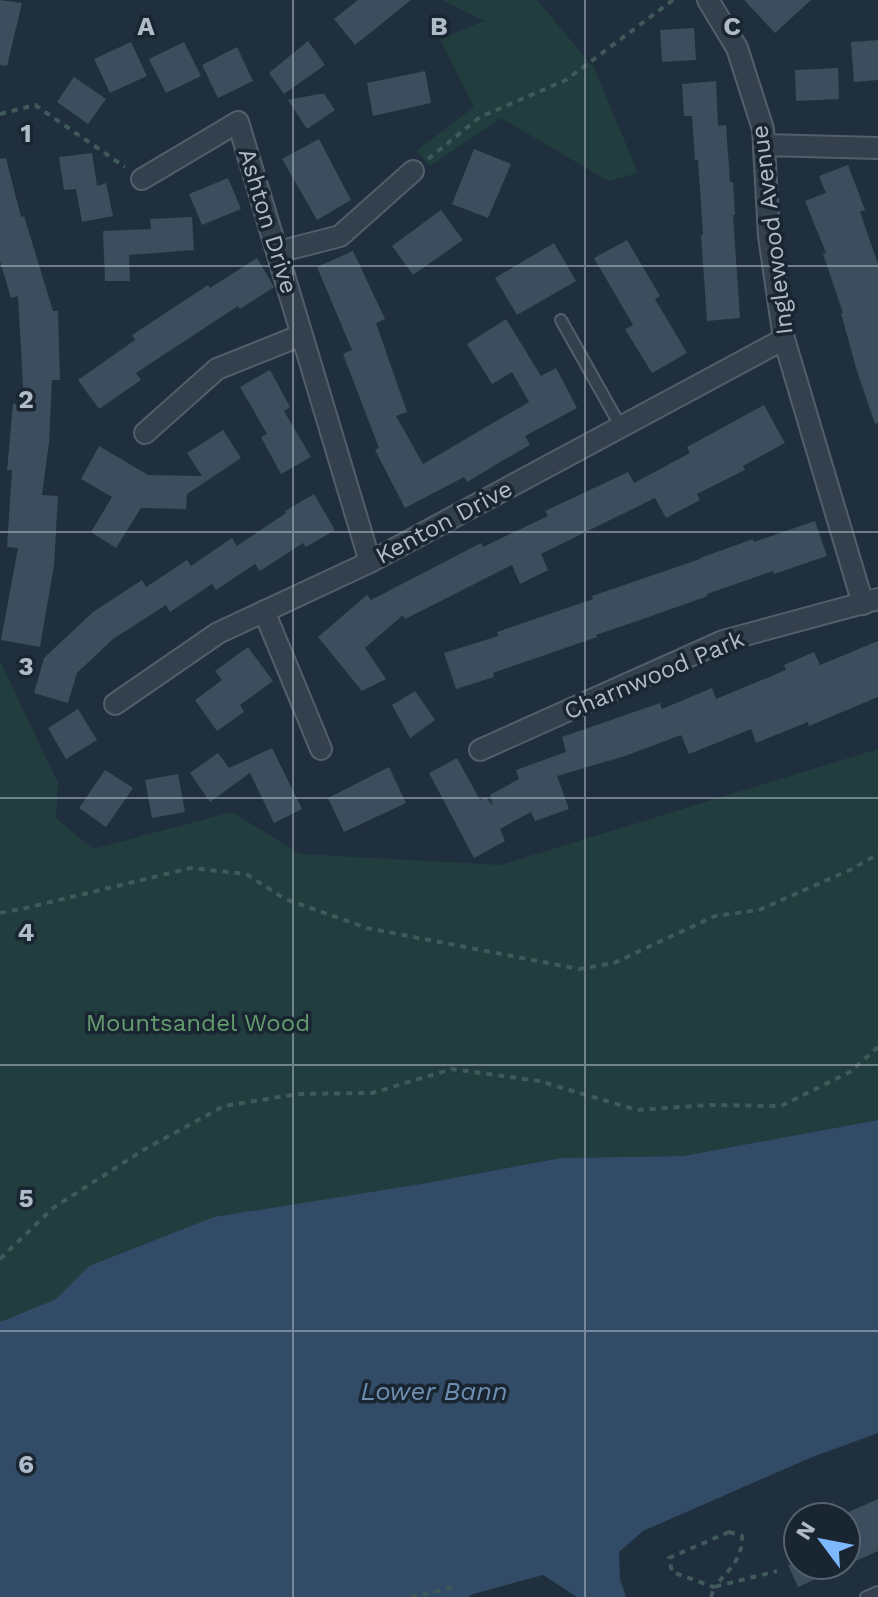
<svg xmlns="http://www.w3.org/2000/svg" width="878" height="1597" font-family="'Work Sans',sans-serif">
	<rect width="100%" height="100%" fill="#202f3d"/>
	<path fill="#223d3e" d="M442 0H537L594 68 638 173 608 181 501 118 430 166 416 151 474 107 440 39 484 21Z
		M0 661 58 783 56 818 93 849 232 812 300 854 501 865 878 749V1120L683 1156 560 1158 415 1185 89 1266 56 1299 0 1322Z"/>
	<path fill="#324b66" d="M878 1120V1433L810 1458 643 1531 619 1552 620 1579 626 1597H577L543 1575 470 1595 469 1597H0V1322L56 1299 89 1266 214 1217 415 1185 561 1158 683 1156Z"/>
	<path fill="#3c4d5d" d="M0 0 22 3 7 66 0 65Z
		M358 0H411L355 45 334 19Z
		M744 0H811L775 33Z
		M694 28 696 60 662 62 660 30Z
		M878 40V80L854 82 851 42Z
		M308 41 325 65 284 94 269 73Z
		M131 42 147 76 110 93 94 59Z
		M184 42 201 76 166 93 149 59Z
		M237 47 253 81 218 98 202 65Z
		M838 68 839 99 796 101 795 70Z
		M425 71 431 103 373 116 367 83Z
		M74 77 106 99 88 124 57 102Z
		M716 81 718 126 726 125 730 182H733L735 215H733L740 318 707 321 701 235H703L698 160H695L692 116H684L682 84Z
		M319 94H324L335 110 307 129 288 100Z
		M319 139 351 200 317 220 282 159Z
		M474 149 511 164 488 218 452 204Z
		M92 153 97 186 106 183 113 216 82 222 76 189 64 190 59 157Z
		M6 158 21 217 24 216 53 311H58L60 380H52L49 442 42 495 58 496 54 565 40 647 1 640 18 548 7 547 12 470H7L13 404H24L18 296 11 298 0 261V159Z
		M848 165 865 210 860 212 878 264V423L875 424 856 368 841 313H843L823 254 826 253 805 201 826 193 819 176Z
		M228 178 241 209 202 225 189 194Z
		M441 210 463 240 413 275 392 246Z
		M192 217 194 250 129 255 130 281H105L103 231 151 229 150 219Z
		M627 240 660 296 655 299 687 353 652 373 625 329 633 325 594 258Z
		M554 243 576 281 517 315 495 278Z
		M353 251 385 319 376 323 407 412 396 416 423 464 529 402 512 372 492 384 467 344 506 319 541 376 556 368 577 408 525 436 530 445 502 461 467 482 464 477 405 508 375 450 379 448 343 354 352 350 317 267Z
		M257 258 274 287 240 309 238 306 136 373 141 380 99 409 78 380 135 340 132 335 208 285 210 288Z
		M270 370 290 407 284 411 311 457 281 474 261 437 267 434 240 387Z
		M764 405 785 443 743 466 745 470 697 494 700 500 666 518 655 498 541 554 548 570 520 584 512 565 405 619 403 615 365 648 386 679 362 691 318 637 367 595 371 600 481 543 483 547 548 516 545 511 628 472 634 483 690 453 687 447Z
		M223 430 241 458 187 494 186 509 141 508 116 548 91 532 112 497 81 479 99 446 148 475 202 476 187 453Z
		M314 494 335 530 306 547 303 543 260 571 255 564 216 590 212 584 170 612 166 605 113 639 77 673 68 703 34 693 44 658 93 612 142 580 146 587 187 560 191 566 232 538 237 546 286 513 285 511Z
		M815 521 827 556 774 574 773 571 707 594 708 596 643 619 596 635 597 637 493 673 494 677 456 689 444 653 498 636 497 632 593 599 592 596 700 559V558L753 539 754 542Z
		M878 641V697L809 726 808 722 756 743 751 729 689 754 681 735 625 756 557 776 569 809 535 821 531 812 500 829 505 841 474 858 429 773 457 758 480 800 486 797 493 806 490 795 519 779 516 770 566 752 562 737 660 703 662 709 712 688 716 699 786 670 784 665 814 652 820 665Z
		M248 647 273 681 240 705 244 712 217 731 195 700 222 680 215 671Z
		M415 691 435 720 410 738 392 705Z
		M78 709 97 740 66 759 48 728Z
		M272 748 302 809 274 823 250 773 210 802 190 773 218 753 229 768Z
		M389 767 406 803 344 832 328 798Z
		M105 770 133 788 106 827 79 808Z
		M178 774 185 812 152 818 145 780Z
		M878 1499V1551L798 1587 788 1565H846V1513Z"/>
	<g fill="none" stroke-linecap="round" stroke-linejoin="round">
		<g stroke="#535e6b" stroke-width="14">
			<path id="service" d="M561 320 621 427
				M866 1597 878 1592"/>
		</g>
		<g stroke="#535e6b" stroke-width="24">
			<path id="minor" d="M708 0 737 48 763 129 769 236 784 339 863 604
				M765 145 878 148
				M142 179 238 122 370 562
				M278 252 340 236 413 171
				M145 433 217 369 302 335
				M264 611 321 749
				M115 704 218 633 370 562 784 339
				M480 750 723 641 878 599"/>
		</g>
		<path stroke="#405a5b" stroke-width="4" stroke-dasharray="6 6" stroke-linecap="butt" d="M0 114 35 105 125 167
			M428 159 480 117 566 80 673 0
			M0 913 26 908 191 868 246 874 285 899 367 928 579 969 614 963 715 916 759 910 852 869 878 854
			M0 1259 53 1208 145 1149 224 1106 298 1094 372 1093 452 1069 539 1081 637 1110 710 1105 781 1106 850 1072 878 1047
			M729 1532 742 1536C743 1559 728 1571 714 1587L672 1572 669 1558Z
			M411 1597 456 1587
			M711 1597 714 1587 777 1571"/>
		<use href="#service" stroke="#34404d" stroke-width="10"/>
		<use href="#minor" stroke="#34404d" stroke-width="20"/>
	</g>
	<path fill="none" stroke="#b0bbc9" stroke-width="2" stroke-opacity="0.55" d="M293 0V1597M585 0V1597M0 266H878M0 532H878M0 798H878M0 1065H878M0 1331H878"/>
	<g text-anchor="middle" stroke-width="7" stroke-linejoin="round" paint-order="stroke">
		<g font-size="24" fill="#b0bbc9" stroke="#1a2532">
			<text transform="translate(268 221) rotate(73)" y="8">Ashton Drive</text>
			<text transform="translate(772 230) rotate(-97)" y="8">Inglewood Avenue</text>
			<text transform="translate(444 522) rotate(-28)" y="8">Kenton Drive</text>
			<text transform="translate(654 675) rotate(-23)" y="8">Charnwood Park</text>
		</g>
		<g font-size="24" fill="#649c6e" stroke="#1a2532">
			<text x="198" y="1031">Mountsandel Wood</text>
		</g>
		<g font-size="26" font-style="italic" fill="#6d8eaf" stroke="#1a2532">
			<text x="434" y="1400">Lower Bann</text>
		</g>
	</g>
	<g font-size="26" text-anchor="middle" font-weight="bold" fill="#b0bbc9" stroke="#1a2532" stroke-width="7" stroke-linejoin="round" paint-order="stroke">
		<text x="146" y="35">A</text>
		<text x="439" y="35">B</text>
		<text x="732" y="35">C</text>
		<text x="26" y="142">1</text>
		<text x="26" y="408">2</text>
		<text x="26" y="675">3</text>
		<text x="26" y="941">4</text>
		<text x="26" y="1207">5</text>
		<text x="26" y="1473">6</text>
	</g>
	<g transform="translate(822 1541) rotate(302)"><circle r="38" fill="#1a2532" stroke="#56616e" stroke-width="2"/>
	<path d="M0-6L14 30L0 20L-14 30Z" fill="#7eb8ff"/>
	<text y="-12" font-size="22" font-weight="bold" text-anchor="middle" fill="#b0bbc9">N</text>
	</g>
</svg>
